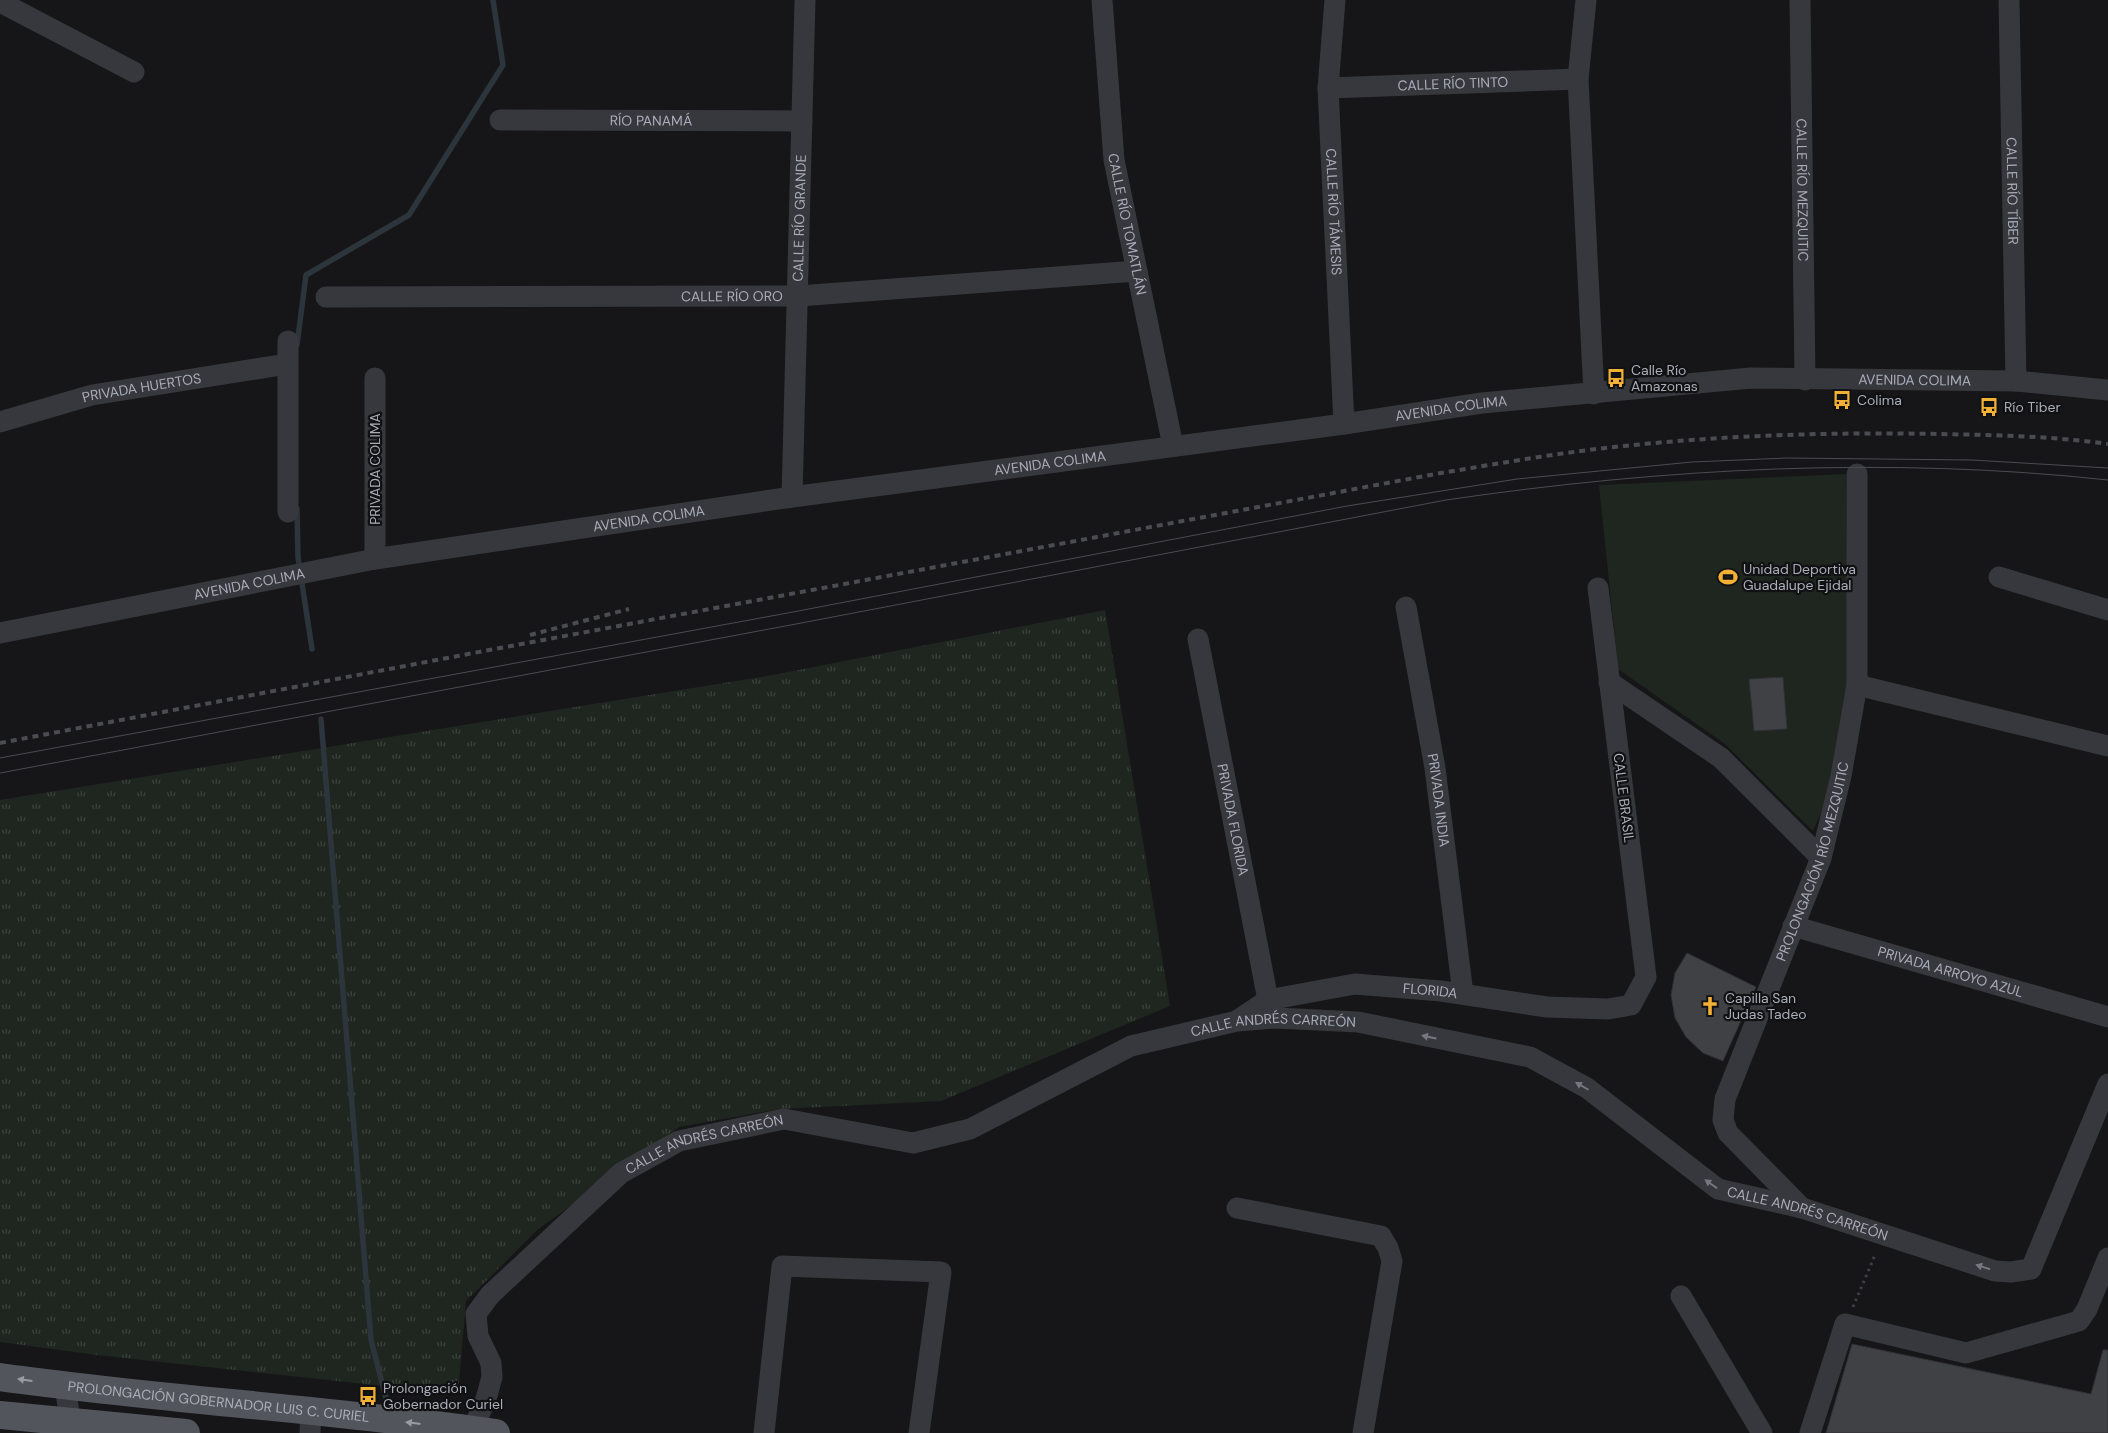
<svg xmlns="http://www.w3.org/2000/svg" width="2108" height="1433" font-family="'DM Sans',sans-serif">
	<defs>
		<pattern id="grass-tufts" width="24" height="20" patternUnits="userSpaceOnUse" patternTransform="scale(1.25)"><rect width="24" height="20" fill="#1e261f"/><path d="M3 7l-1-3M5 7V3M7 7l1-3M15 17l-1-3M17 17v-4M19 17l1-3" fill="none" stroke="#3c433d"/></pattern>
	</defs>
	<rect width="100%" height="100%" fill="#161618"/>
	<path fill="url(#grass-tufts)" d="M1105 610 1170 1006 941 1101 780 1109 679 1127 537 1230 466 1301 458 1394 97 1355 0 1342V800L773 675Z"/>
	<path fill="#1e261f" d="M1846 474 1848 679 1834 784 1813 831 1725 744 1618 669 1599 485Z"/>
	<g fill="none" stroke-linecap="round" stroke-linejoin="round">
		<path stroke="#2c353c" stroke-width="5.5" d="M297 345 306 275 409 215 503 65 493 0
			M297 509 298 557 312 649
			M321 719 371 1340 387 1402"/>
	</g>
	<path fill="#404145" stroke="#303034" d="M1783 677 1787 729 1754 731 1749 679Z
		M1687 953 1756 987 1723 1061 1703 1053 1686 1037 1675 1018 1671 995 1675 973Z
		M1852 1344 2091 1394 2103 1350H2108V1433H1826Z"/>
	<g fill="none" stroke-linecap="round" stroke-linejoin="round">
		<path stroke="#3d3f44" stroke-width="3" stroke-dasharray="2.5 4" stroke-linecap="butt" d="M1853 1307 1875 1255"/>
		<g stroke="#37383d" stroke-width="21">
			<path id="s1" d="M1102 0 1114 160 1173 446"/>
			<path id="s2" d="M1335 0 1328 88 1344 424"/>
			<path d="M1586 0 1578 79 1594 394"/>
			<path id="s3" d="M1800 0 1805 380"/>
			<path id="s4" d="M2009 0 2016 381"/>
			<path d="M0 2 134 72"/>
			<path id="s5" d="M1328 88 1578 79"/>
			<path id="s6" d="M500 120 802 121"/>
			<path id="s7" d="M326 297 798 296 1137 271"/>
			<path d="M288 341V512"/>
			<path id="s8" d="M0 422 92 395 287 364"/>
			<path id="s9" d="M792 497 805 0"/>
			<path d="M375 559V378"/>
			<path d="M1999 577 2108 610"/>
			<path id="s10" d="M1406 607 1435 768 1463 994"/>
			<path id="s11" d="M0 633 375 559 792 497 1344 424 1482 403 1751 378 2016 381 2108 390"/>
			<path id="s12" d="M1198 639 1268 1000"/>
			<path d="M1609 682 1721 758 1821 858"/>
			<path d="M1857 685 2108 746"/>
			<path id="s13" d="M1793 926 2108 1017"/>
			<path id="s14" d="M1238 1020 1268 1000 1355 984 1441 991 1547 1007 1608 1009 1631 1005 1646 977 1598 588"/>
			<path d="M1237 1208 1381 1236 1388 1248 1392 1261 1363 1433"/>
			<path id="s15" d="M1802 1208 1728 1133 1723 1120 1725 1099 1821 858 1841 776 1857 685V474"/>
			<path d="M1681 1296 1762 1433"/>
			<path d="M65 1386 72 1433"/>
			<path d="M310 1433 311 1410"/>
			<path id="s16" d="M471 1433 486 1399 492 1377 491 1363 478 1336 476 1314 490 1295 621 1173 679 1141 784 1119 913 1143 970 1129 1131 1046 1237 1021 1276 1018 1358 1022 1530 1057 1587 1088 1718 1189 1802 1208 1995 1271 2011 1272 2031 1269 2108 1084"/>
			<path d="M764 1433 782 1266 941 1272 919 1433"/>
			<path d="M1810 1433 1845 1324 1966 1353 2079 1321 2087 1309 2108 1258"/>
		</g>
		<g stroke="#53555c" stroke-width="28">
			<path id="s17" d="M0 1377C165 1400 331 1409 496 1433"/>
			<path d="M0 1415 186 1433"/>
		</g>
		<path stroke="#4a4c52" stroke-width="1" d="M0 758 793 612 1347 506 1517 479 1692 462 1787 458 1972 460 2108 468
			M0 773 796 624 1446 500C1665 468 1887 456 2108 480"/>
		<path stroke="#4a4c52" stroke-width="4" stroke-dasharray="6 5" stroke-linecap="butt" d="M530 635 629 609
			M0 743 484 651 1441 473C1502 463 1563 452 1624 446 1728 435 1834 432 1938 434 1994 435 2052 436 2108 444"/>
	</g>
	<defs><path id="oneway-solid" d="M-6-.8H1V-3.2L6.5 0L1 3.2V.8H-6Z" transform="scale(1.25)"/></defs>
	<g fill="#757881">
		<use href="#oneway-solid" transform="translate(1429 1037) rotate(-168)"/>
		<use href="#oneway-solid" transform="translate(1582 1086) rotate(-150)"/>
		<use href="#oneway-solid" transform="translate(1711 1184) rotate(-145)"/>
		<use href="#oneway-solid" transform="translate(1983 1267) rotate(-162)"/>
	</g>
	<g fill="#979ba6">
		<use href="#oneway-solid" transform="translate(25 1380) rotate(-172)"/>
		<use href="#oneway-solid" transform="translate(413 1423) rotate(-173)"/>
	</g>
	<defs>
		<g id="bus-bare" transform="scale(1.5)"><path d="M-5-6H5V4H4V6H2V4H-2V6H-4V4H-5ZM-3.5-4V0h7V-4ZM-3.5 1.2v1.5H-2V1.2ZM2 1.2v1.5H3.5V1.2Z" fill="#f2b134" stroke="#111113" stroke-width="2.5" paint-order="stroke"/></g>
		<g id="stadium-bare" transform="scale(1.5)"><path d="M0-5a6.5 5 0 1 0 0 10a6.5 5 0 1 0 0-10ZM-3.5-1.8h7v3.6h-7Z" fill="#f2b134" stroke="#111113" stroke-width="2.5" paint-order="stroke"/></g>
		<g id="church-bare" transform="scale(1.5)"><path d="M-1.2-6h2.4v3.5h3.3v2.4h-3.3V6h-2.4V-.1h-3.3v-2.4h3.3Z" fill="#f2b134" stroke="#111113" stroke-width="2.5" paint-order="stroke"/></g>
	</defs>
	<g fill-rule="evenodd">
		<use href="#bus-bare" x="1616" y="378"/>
		<use href="#bus-bare" x="1842" y="400"/>
		<use href="#bus-bare" x="1989" y="407"/>
		<use href="#stadium-bare" x="1728" y="577"/>
		<use href="#church-bare" x="1710" y="1006"/>
		<use href="#bus-bare" x="368" y="1396"/>
	</g>
	<g text-anchor="middle" stroke-width="4.5" stroke-linejoin="round" paint-order="stroke">
		<g font-size="14" fill="#a8adb8" stroke="#111113">
			<text dy="5" stroke="none"><textPath href="#s5" startOffset="125">CALLE RÍO TINTO</textPath></text>
			<text dy="5" stroke="none"><textPath href="#s6" startOffset="151">RÍO PANAMÁ</textPath></text>
			<text dy="5" stroke="none"><textPath href="#s3" startOffset="190">CALLE RÍO MEZQUITIC</textPath></text>
			<text dy="5" stroke="none"><textPath href="#s4" startOffset="191">CALLE RÍO TÍBER</textPath></text>
			<text dy="5" stroke="none"><textPath href="#s2" startOffset="212">CALLE RÍO TÁMESIS</textPath></text>
			<text dy="5" stroke="none"><textPath href="#s9" startOffset="279">CALLE RÍO GRANDE</textPath></text>
			<text dy="5" stroke="none"><textPath href="#s1" startOffset="226">CALLE RÍO TOMATLÁN</textPath></text>
			<text dy="5" stroke="none"><textPath href="#s7" startOffset="406">CALLE RÍO ORO</textPath></text>
			<text dy="5" stroke="none"><textPath href="#s11" startOffset="1934">AVENIDA COLIMA</textPath></text>
			<text dy="5" stroke="none"><textPath href="#s8" startOffset="146">PRIVADA HUERTOS</textPath></text>
			<text dy="5" stroke="none"><textPath href="#s11" startOffset="1469">AVENIDA COLIMA</textPath></text>
			<text dy="5" stroke="none"><textPath href="#s11" startOffset="1064">AVENIDA COLIMA</textPath></text>
			<text transform="translate(375 469) rotate(-90)" y="5">PRIVADA COLIMA</text>
			<text dy="5" stroke="none"><textPath href="#s11" startOffset="659">AVENIDA COLIMA</textPath></text>
			<text dy="5" stroke="none"><textPath href="#s11" startOffset="254">AVENIDA COLIMA</textPath></text>
			<text transform="translate(1624 798) rotate(83)" y="5">CALLE BRASIL</text>
			<text dy="5" stroke="none"><textPath href="#s10" startOffset="196">PRIVADA INDIA</textPath></text>
			<text dy="5" stroke="none"><textPath href="#s12" startOffset="184">PRIVADA FLORIDA</textPath></text>
			<text dy="5" stroke="none"><textPath href="#s15" startOffset="394">PROLONGACIÓN RÍO MEZQUITIC</textPath></text>
			<text dy="5" stroke="none"><textPath href="#s13" startOffset="164">PRIVADA ARROYO AZUL</textPath></text>
			<text dy="5" stroke="none"><textPath href="#s14" startOffset="200">FLORIDA</textPath></text>
			<text dy="5" stroke="none"><textPath href="#s16" startOffset="1018">CALLE ANDRÉS CARREÓN</textPath></text>
			<text dy="5" stroke="none"><textPath href="#s16" startOffset="418">CALLE ANDRÉS CARREÓN</textPath></text>
			<text dy="5" stroke="none"><textPath href="#s16" startOffset="1602">CALLE ANDRÉS CARREÓN</textPath></text>
			<text dy="5" stroke="none"><textPath href="#s17" startOffset="220">PROLONGACIÓN GOBERNADOR LUIS C. CURIEL</textPath></text>
		</g>
		<g font-size="14" fill="#a8adb8" stroke="#111113" text-anchor="start">
			<text x="1631" y="375">Calle Río<tspan x="1631" dy="16">Amazonas</tspan></text>
			<text x="1857" y="405">Colima</text>
			<text x="2004" y="412">Río Tiber</text>
			<text x="1743" y="574">Unidad Deportiva<tspan x="1743" dy="16">Guadalupe Ejidal</tspan></text>
			<text x="1725" y="1003">Capilla San<tspan x="1725" dy="16">Judas Tadeo</tspan></text>
			<text x="383" y="1393">Prolongación<tspan x="383" dy="16">Gobernador Curiel</tspan></text>
		</g>
	</g>
</svg>
